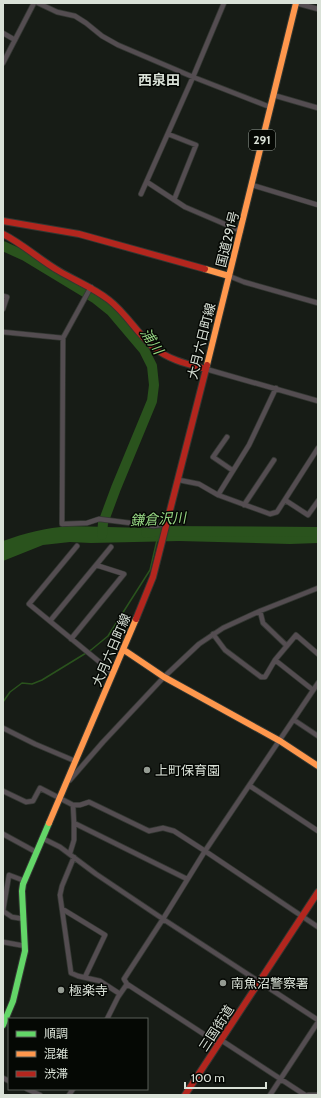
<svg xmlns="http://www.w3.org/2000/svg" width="321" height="1098" font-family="Cabin,'Noto Sans JP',sans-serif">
	<rect width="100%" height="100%" fill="#171c16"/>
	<path fill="#2a531d" d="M69 526 147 528 178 533 289 534 318 532V543L290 544 179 541 91 543 70 542 43 545 3 561V541C25 533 46 528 69 526Z"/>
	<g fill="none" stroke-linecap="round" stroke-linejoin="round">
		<path stroke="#2a531d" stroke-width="1.5" d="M3 702 10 692 22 683 32 684 42 680 91 650 108 636 150 570 157 540"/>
		<path stroke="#2a531d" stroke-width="10" d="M3 246 25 256 96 299 111 311 144 350 152 366 154 385 152 401 116 488 103 523 102 535
			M146 533 159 531 318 532"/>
		<g stroke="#333732" stroke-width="6">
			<path id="street" d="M38 3 57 12 75 16 86 23 102 36 118 45 193 77 270 107
				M296 3 318 9
				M3 33 15 40
				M3 63 34 3
				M273 95 318 108
				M168 134 196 145 174 200
				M147 182 185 207 241 231
				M252 185 318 205
				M141 194 193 77 224 3
				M229 276 244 282 318 303
				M91 287 63 338 62 524 87 523 99 519 154 526 167 524
				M3 296 7 297 3 309
				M3 332 63 338
				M206 369 318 401
				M227 437 213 457 232 470
				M179 480 199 484 218 495 270 514 277 512 318 448
				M218 495 249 445 276 388
				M285 500 308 515 318 501
				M244 505 274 460
				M77 546 29 604 113 673
				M260 611 263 623 287 646
				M50 621 111 547
				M213 634 225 650 261 677H265L275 660 296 635 318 654
				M71 639 124 574 96 565
				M275 660 313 690
				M294 720 318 736
				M3 728 35 744 75 761
				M70 780 103 742 164 677 199 644 223 628 260 611 318 588
				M250 786 318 831
				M3 791 26 802 33 801 40 788 73 805 74 823 187 879
				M73 805H80L89 802 149 831 163 828 174 831 205 851 318 927
				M3 834 36 852
				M42 838 60 847 96 874 163 919 318 1020
				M70 853 74 840V823
				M74 857 62 886 60 895 71 973 78 976 100 981 120 994
				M3 911 9 875 25 881
				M3 911 12 917 24 919
				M63 911 64 910 105 935 85 977
				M3 942 25 946
				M107 1019 118 997 127 984
				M221 1040 305 1095
				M219 1044 127 984 124 979 163 919 205 851 318 683
				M3 1078 9 1081
				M27 1089 40 1095
				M69 1095 73 1089
				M270 1095 318 1022
				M308 1095H318"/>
		</g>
		<g stroke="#333732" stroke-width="8">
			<path id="fast" d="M3 1025 13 1001 25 951 22 891 23 884 49 823"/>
		</g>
		<g stroke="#333732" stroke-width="8">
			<path id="slow" d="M205 269 229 276 296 3
				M207 365 229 276
				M124 650 164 677 280 741 318 766
				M49 823 136 619"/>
		</g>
		<g stroke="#333732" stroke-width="8">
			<path id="jam" d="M3 221 79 234 205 269
				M3 234C23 244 40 260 59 271 76 281 94 288 109 300 126 313 137 333 153 347 169 360 187 364 206 369
				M136 619 153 577 207 365
				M185 1095 318 892"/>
		</g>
		<use href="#street" stroke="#544d51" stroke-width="4.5"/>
		<use href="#fast" stroke="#63d668" stroke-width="6"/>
		<use href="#slow" stroke="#ff974d" stroke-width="6"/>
		<use href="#jam" stroke="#b3261e" stroke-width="6"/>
	</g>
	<g fill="#959c93" stroke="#050804" stroke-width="1.5">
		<circle cx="147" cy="770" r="4"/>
		<circle cx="223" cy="983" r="4"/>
		<circle cx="61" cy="990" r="4"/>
	</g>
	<g text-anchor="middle" stroke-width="3" stroke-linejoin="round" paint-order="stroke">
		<rect fill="#050804" stroke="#99a098" stroke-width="1" x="249" y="130" width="26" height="20" rx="3"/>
		<g font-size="12" font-weight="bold" fill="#d9e1d7">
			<text x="262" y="144">291</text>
		</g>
		<g font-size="13" fill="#d9e1d7" stroke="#050804">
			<text transform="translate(227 239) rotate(-76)" y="5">国道291号</text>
			<text transform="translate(201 341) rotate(-76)" y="5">大月六日町線</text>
			<text transform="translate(111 650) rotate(-67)" y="5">大月六日町線</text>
			<text transform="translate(216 1028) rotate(-57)" y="5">三国街道</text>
		</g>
		<g font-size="13" fill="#d9e1d7" stroke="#050804" text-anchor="start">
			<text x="155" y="775">上町保育園</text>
			<text x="231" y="988">南魚沼警察署</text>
			<text x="69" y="995">極楽寺</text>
		</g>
		<g font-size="14" font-weight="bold" fill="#d9e1d7" stroke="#050804">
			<text x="159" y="85">西泉田</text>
		</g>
		<g font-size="14" font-style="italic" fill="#97d784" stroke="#050804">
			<text transform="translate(152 341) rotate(56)" y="5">浦川</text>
			<text transform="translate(158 519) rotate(-3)" y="5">鎌倉沢川</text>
		</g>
	</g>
	<rect width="321" height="1098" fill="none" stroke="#d9e1d7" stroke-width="8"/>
	<rect x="8" y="1018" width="140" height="72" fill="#050804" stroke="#5a5f58"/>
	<rect x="16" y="1031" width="20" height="6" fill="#63d668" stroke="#5a5f58"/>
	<text x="44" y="1038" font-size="12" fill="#d9e1d7">順調</text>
	<rect x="16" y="1051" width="20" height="6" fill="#ff974d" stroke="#5a5f58"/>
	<text x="44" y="1058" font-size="12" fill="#d9e1d7">混雑</text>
	<rect x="16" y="1071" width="20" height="6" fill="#b3261e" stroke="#5a5f58"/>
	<text x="44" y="1078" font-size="12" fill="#d9e1d7">渋滞</text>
	<path d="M185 1082v6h81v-6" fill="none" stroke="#d9e1d7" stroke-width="2"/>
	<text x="191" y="1082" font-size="12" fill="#d9e1d7" stroke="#050804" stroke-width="3" paint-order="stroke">100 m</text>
</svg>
